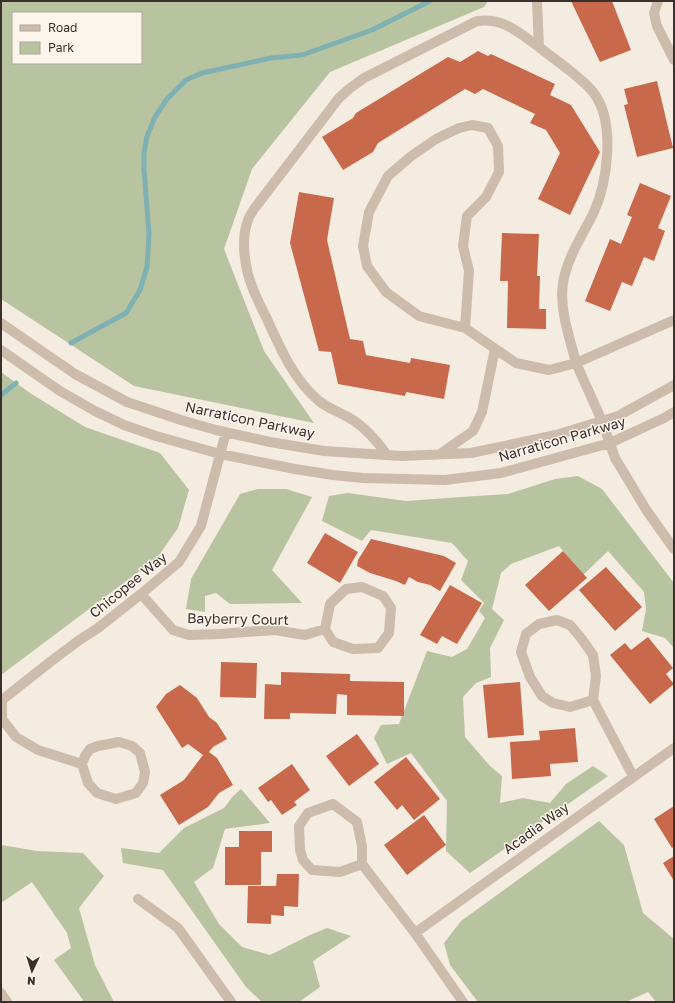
<svg xmlns="http://www.w3.org/2000/svg" width="675" height="1003" font-family="'Golos Text',sans-serif">
	<rect width="100%" height="100%" fill="#f4ebe1"/>
	<path fill="#b8c4a0" fill-rule="evenodd" d="M1 1H488L484 7 330 72 252 169 224 249 264 351 314 423 134 386 1 299ZM13 13H141V63H13Z
		M1 372 30 393 85 427 160 453 189 490 178 528 157 558 1 675Z
		M578 476 602 489 674 583V648L665 638 642 631 646 609 644 592 608 551 583 575 559 546 511 564 501 573 492 609 504 620 490 648 491 677 476 683 463 697 465 737 490 766 502 776 500 803 523 798 550 803 566 784 593 766 608 776 470 873 446 851 447 801 411 753 387 764 374 738 381 725 399 724 427 651 452 657 467 649 485 618 479 611 484 603 461 580 468 561 452 543 371 530 362 541 322 521 329 496 348 493 406 501 461 497 508 494 555 479Z
		M258 489H286L312 497 272 570 302 603 230 604 216 593 205 596V612L186 609 191 579 240 494Z
		M241 789 270 823 225 829 213 868 194 882 219 924 242 947 270 955 310 935 327 928 351 936 313 961 320 987 299 1002H262L246 987 163 870 123 863 121 848 159 853 184 828 224 808 233 796Z
		M599 821 624 845 643 913 674 939V1002H656L648 992 626 1002H478L450 965 444 943 461 921Z
		M1 845 37 851 83 853 104 876 79 908 95 965 114 1002H81L83 1000 54 960 71 948 67 933 32 882 1 903Z"/>
	<g fill="none" stroke-linecap="round" stroke-linejoin="round">
		<path stroke="#7fb0b2" stroke-width="5" d="M71 343 126 313 140 290 147 267 149 234 144 169V153L147 136 155 117 167 99 186 80 202 73 271 58 302 55 372 30 430 1
			M1 395 16 383"/>
	</g>
	<path fill="#c8694b" d="M571 1H612L631 50 600 62Z
		M478 51 488 56 491 54 555 84 550 95 571 105 600 152 570 215 538 199 560 153 546 130 530 123 535 114 483 89 475 94 465 89 378 143 373 152 343 170 322 137 353 118 356 113 448 57 460 62Z
		M657 81 673 148 637 157 624 105 628 104 624 89Z
		M640 183 671 196 658 228 665 231 654 261 644 257 632 286 622 282 610 311 585 301 610 239 621 244 632 217 627 215Z
		M299 192 334 198 327 240 350 339 363 341 366 355 410 363 411 358 450 365 444 399 406 392 405 396 338 384 331 352 319 351 290 243Z
		M502 233 539 234 537 276H540L539 309H546V329L507 328 508 281H500Z
		M325 533 358 552 340 583 307 563Z
		M371 539 444 556 456 563 440 591 430 585 418 582 409 577 405 585 396 581 370 573 357 566 358 560Z
		M563 551 587 578 549 611 525 585Z
		M606 567 642 607 615 631 579 590Z
		M450 585 482 603 457 644 442 636 437 644 420 635Z
		M648 637 673 668 666 674 674 684 650 704 610 655 625 643 631 650Z
		M221 662 257 663 256 698 220 697Z
		M281 672 350 674V681L404 682V716L347 715V695L337 694 336 714 290 713V719H264L265 684 281 685Z
		M520 682 524 735 488 738 483 685Z
		M180 685 197 698 209 717 217 723 227 739 213 747 209 752 217 758 233 785 219 793 208 807 179 825 160 795 184 780 203 755 188 744 182 748 156 707 166 694Z
		M575 728 578 762 550 764 551 776 512 779 510 742 540 740 539 731Z
		M357 734 379 764 349 786 326 756Z
		M406 757 440 799 414 820 402 805 397 810 374 782Z
		M292 764 310 790 294 802 297 805 282 815 271 800 268 802 258 788Z
		M674 806V846L672 848 654 819Z
		M424 815 446 845 407 875 384 845Z
		M239 831H272V852H261V885H225V847H239Z
		M674 856V881L663 863Z
		M277 874H299L298 907 284 906V916L271 915V924L247 923 248 886H276Z"/>
	<g fill="none" stroke-linecap="round" stroke-linejoin="round">
		<path stroke="#cdbbac" stroke-width="10" d="M539 47C555 60 580 76 593 92 616 121 608 182 593 214 582 236 567 258 563 283 559 310 570 338 576 363
			M387 455C377 441 367 429 353 420 342 413 329 409 319 401 294 380 280 348 267 319 260 305 252 290 248 274 244 259 242 238 247 223 248 218 251 214 254 209L339 98 349 89 364 78 477 21C503 17 519 33 539 47L537 1"/>
		<path stroke="#cdbbac" stroke-width="10" d="M658 1 654 13 657 26 674 60
			M1 323 75 374 127 402 181 420 216 430 270 442 324 451 402 456 471 453 556 435 618 416 674 385
			M465 328 469 271 463 246 467 216 486 197 499 172 498 146 488 128 472 125 459 128 436 139 410 157 388 176 369 212 363 246 367 266 386 292 419 316 465 328 516 363 549 370 576 363 674 320
			M1 350 60 391 95 411 124 425 156 436 220 454 295 469 333 475 363 478 445 480 501 473 610 443 664 418 674 412
			M576 363 602 421 615 458 647 511 674 549
			M440 454 473 431 482 412 495 349
			M141 594 173 630 189 635 219 634 275 630 305 635 325 629 333 642 353 649 378 648 389 633 391 608 383 596 362 587 346 589 330 604 325 629
			M593 700 570 707 553 703 542 696 530 677 521 652 526 634 539 624 557 620 570 625 581 638 593 655 596 676 593 700 633 776
			M82 764 85 756 90 749 98 746 119 742 132 746 140 753 145 772 143 783 136 793 116 799 97 793 88 783 82 764 38 750 16 737 2 719V700L50 662 78 641 98 628 141 594 179 562 201 526 226 432
			M333 804 357 822 362 846V864L340 872 312 870 303 860 300 850 299 826 308 813Z
			M362 864 415 933 463 1002
			M138 899 178 928 231 1002
			M415 933 674 748
			M1 993 7 1002"/>
	</g>
	<g text-anchor="middle" stroke-width="3" stroke-linejoin="round" paint-order="stroke">
		<g font-size="14" fill="#3b302b" stroke="#fbf5ee">
			<text transform="translate(250 420) rotate(12)" y="5">Narraticon Parkway</text>
			<text transform="translate(562 439) rotate(-16)" y="5">Narraticon Parkway</text>
			<text transform="translate(128 585) rotate(-39)" y="5">Chicopee Way</text>
			<text transform="translate(238 619) rotate(1)" y="5">Bayberry Court</text>
			<text transform="translate(536 828) rotate(-36)" y="5">Acadia Way</text>
		</g>
	</g>
	<rect width="675" height="1003" fill="none" stroke="#3b302b" stroke-width="4"/>
	<rect x="12" y="12" width="130" height="52" fill="#fbf5ee" stroke="#aea6a0"/>
	<rect x="20" y="25" width="20" height="6" fill="#cdbbac" stroke="#aea6a0"/>
	<text x="48" y="32" font-size="12" fill="#3b302b">Road</text>
	<rect x="20" y="42" width="20" height="12" fill="#b8c4a0" stroke="#aea6a0"/>
	<text x="48" y="52" font-size="12" fill="#3b302b">Park</text>
	<g transform="translate(32 971) rotate(184)" stroke="#fbf5ee" stroke-width="3" paint-order="stroke">
	<path d="M0-3L7 15L0 10L-7 15Z" fill="#3b302b"/>
	<text y="-6" font-size="11" font-weight="bold" text-anchor="middle" fill="#3b302b">N</text>
	</g>
</svg>
